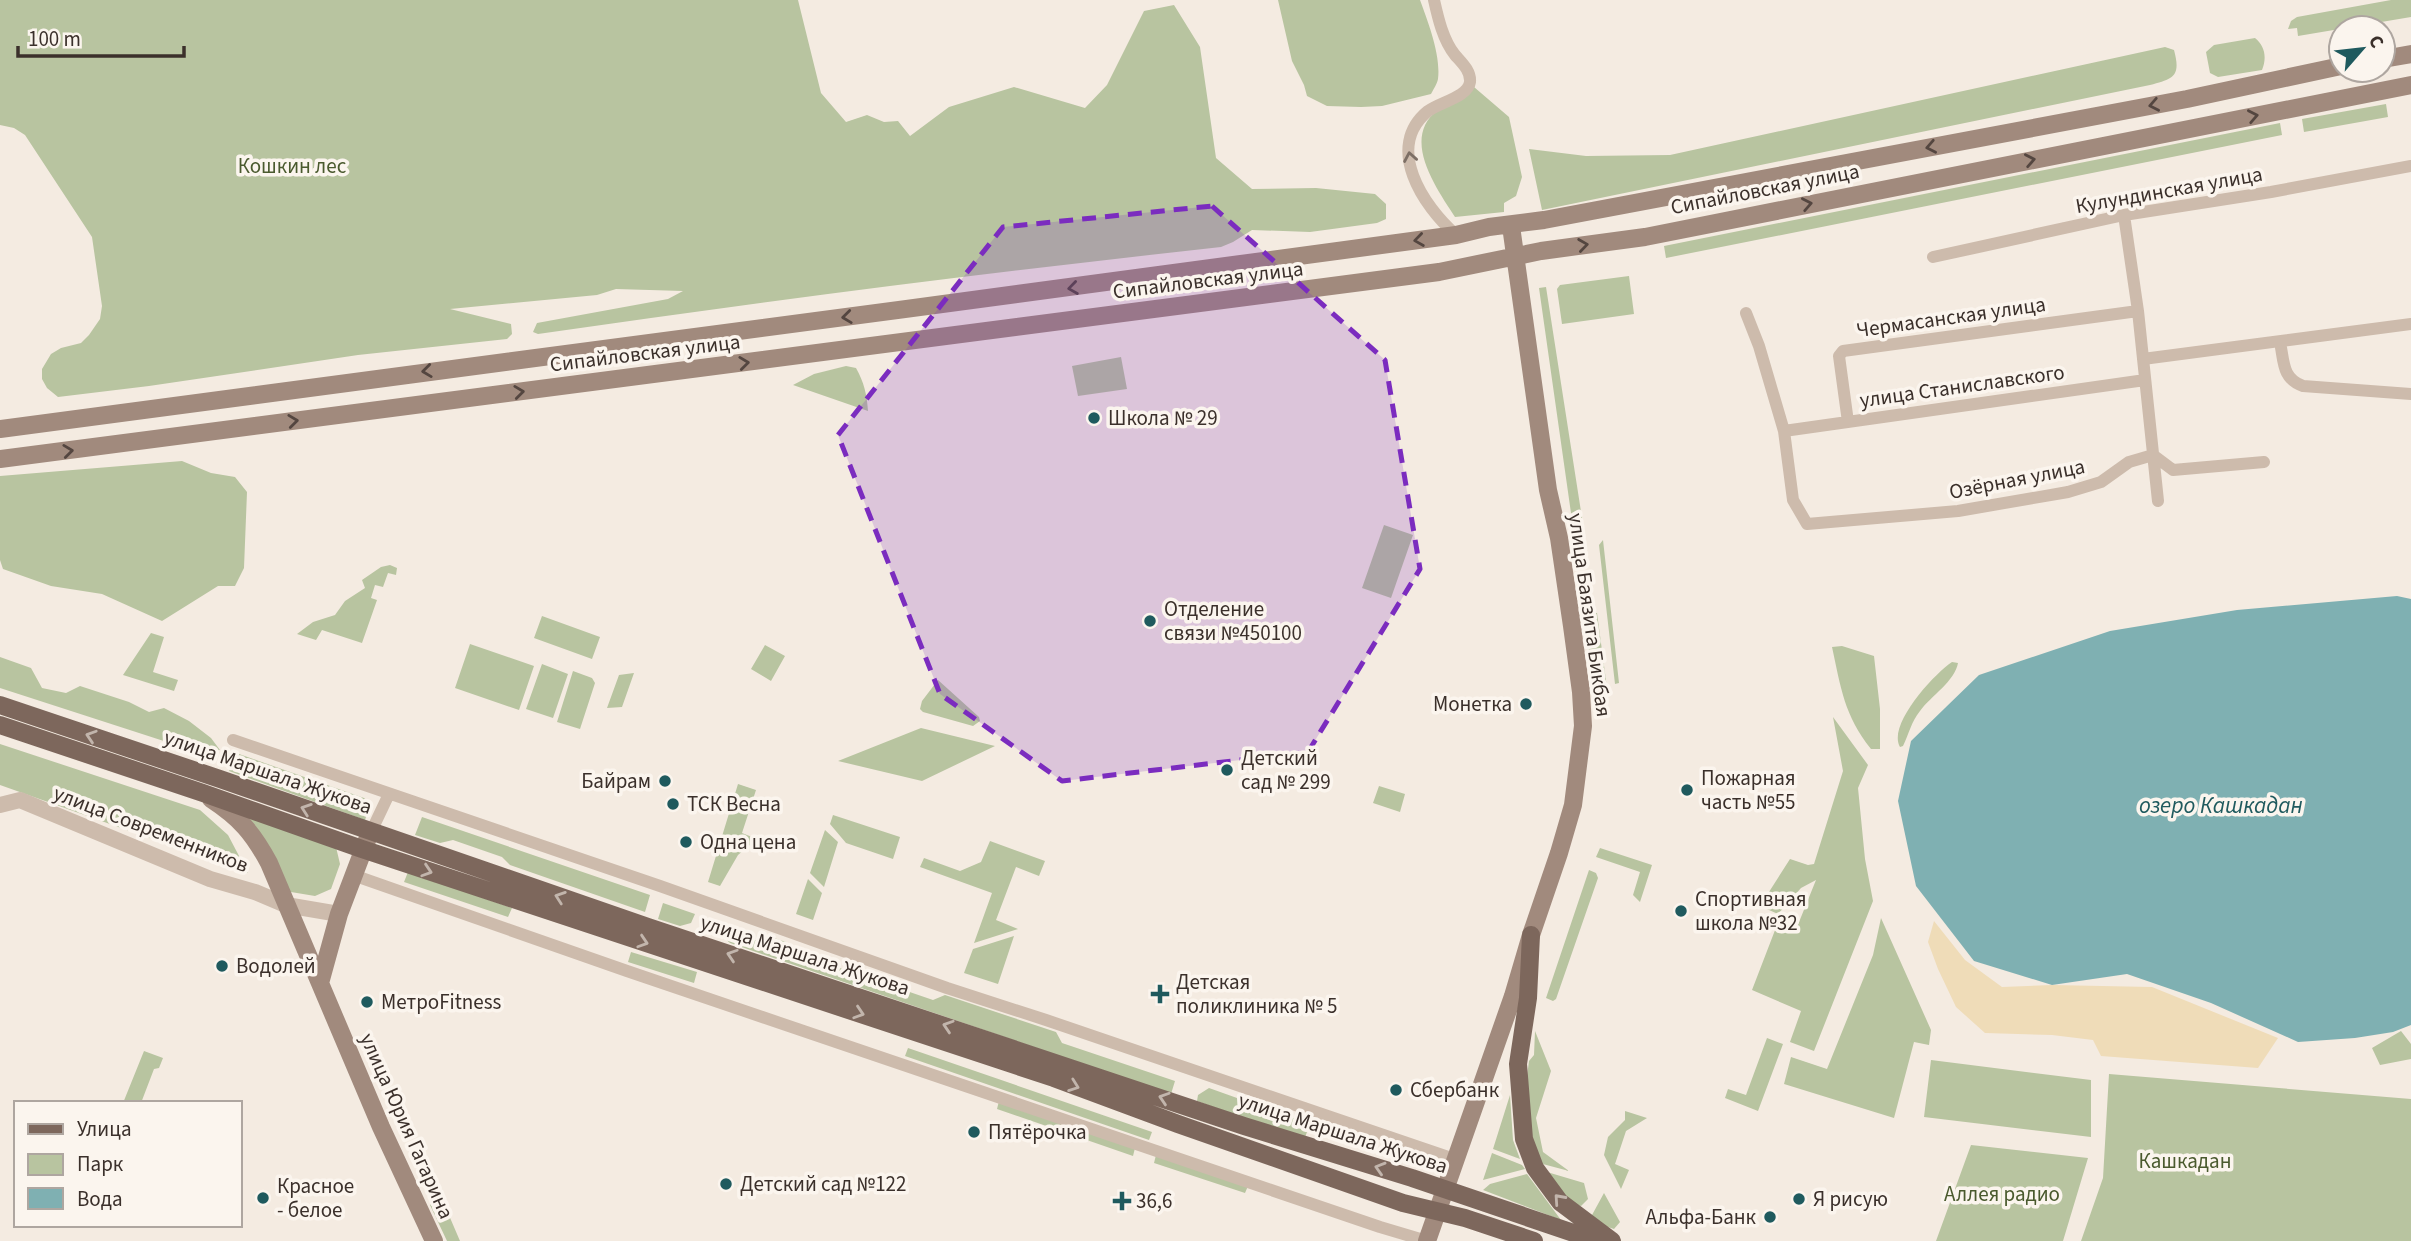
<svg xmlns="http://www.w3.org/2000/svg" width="2411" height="1241" font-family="'Source Sans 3',sans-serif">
	<rect width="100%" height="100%" fill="#f4ebe1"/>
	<path fill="#b8c4a0" d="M0 0H798L821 93 846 122 867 115 884 122 898 121 910 136 949 107 1014 87 1085 108 1107 85 1144 11 1174 5 1200 47 1216 158 1252 189 1316 188 1375 194 1386 204V219L1377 223 1310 232 1252 230 1233 242 1221 247C993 272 765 301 538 334L533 332 537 323 668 299 683 291 616 289 597 295 450 309 511 324 512 334 507 339 358 355 149 386 58 397 47 388 42 379V369L51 354 61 348 81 343 89 335 100 319 102 306 92 237 25 135 14 128 0 125Z
		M1278 0H1420C1428 22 1441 55 1438 79 1437 84 1433 90 1431 94L1382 106 1361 107 1327 106 1307 96 1304 85 1292 61Z
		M2391 0H2411V17L2298 36 2297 28 2288 29 2291 21 2297 17Z
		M2255 38C2265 46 2267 58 2262 70L2218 77 2210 73 2206 52 2214 45Z
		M2165 47 2174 50C2181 76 2174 79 2150 85L1542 210 1529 149 1586 156 1670 155Z
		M1474 87 1509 117 1522 177 1516 196 1504 203V212L1455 217C1437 189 1400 138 1438 110 1451 100 1466 102 1474 87Z
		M2386 104 2388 117 2304 132 2302 119Z
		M2280 123 2282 135 1666 258 1664 246Z
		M1629 276 1634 314 1562 324 1557 289 1560 285Z
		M1546 287 1582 518 1572 520 1539 288Z
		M1121 357 1127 389 1078 396 1072 366Z
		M846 366 856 368C864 382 867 395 868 411L793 385 814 374Z
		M182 461 211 473 235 477 247 492 244 568 235 586H218L162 621 102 594 51 586 3 569 0 560V476Z
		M1384 525 1413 535 1391 598 1362 588Z
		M1603 540 1619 683 1615 684 1599 545Z
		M390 565 397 568 396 575 388 573 383 587 375 585 371 598 377 600 362 643 322 630 316 640 297 634 313 622 335 615 345 601 365 588 362 580 381 567Z
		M1597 613 1607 688 1594 689 1584 614Z
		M542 616 600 637 592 659 534 638Z
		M151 633 164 637 153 672 178 680 174 691 123 675Z
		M470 644 534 666 519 710 455 688Z
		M765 645 785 656 771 681 751 669Z
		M1842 646 1874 656 1880 709V749H1871C1844 715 1841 688 1832 647Z
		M0 657 31 668 42 688 66 693 80 686 129 702 149 712 164 708 189 721 211 738 220 750 211 751 173 744 0 688Z
		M1952 662 1958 663C1955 681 1931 696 1920 711 1911 722 1909 734 1903 746L1900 747C1887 725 1934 674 1952 662Z
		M542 664 568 674 553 718 526 709Z
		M573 671 592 678 595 683 580 729 557 722Z
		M634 673 622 707 607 708 619 675Z
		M938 680 979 717 980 721 973 726 923 712 920 709 922 701Z
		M1833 717 1868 765 1858 788 1865 859 1873 901 1814 1051 1790 1042 1801 1011 1752 990 1777 925 1795 932 1816 880 1801 888 1778 914 1760 906 1790 859 1808 865 1814 864 1843 771Z
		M921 728 995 746 922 781 838 761Z
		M0 744 200 810 228 835 248 873 0 785Z
		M239 754 364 798 369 802V808L365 820 229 771Z
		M738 784 756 790 742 833 757 839 738 855 720 886 708 882Z
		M1379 786 1405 794 1400 812 1373 803Z
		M240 812 336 847 340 864 331 889 315 896 285 891Z
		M833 815 900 837 893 859 846 843 830 824Z
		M422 817 650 895 645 912 510 865 502 857 453 840 440 843 415 835Z
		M825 830 838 842 824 887 810 873Z
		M990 841 1045 861 1039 876 1016 867 996 920 1018 929 974 943 992 893 920 867 924 858 960 871 981 862Z
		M1600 848 1652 865 1640 902 1633 895 1640 872 1596 857Z
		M1589 870 1596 873 1598 878 1556 999 1553 1001 1546 998Z
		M408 872 512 908 508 917 404 882Z
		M808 879 822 893 813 920 796 914Z
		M663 903 695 914 691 923 680 926 658 919Z
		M1881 918 1931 1030 1929 1045 1914 1042 1894 1118 1784 1084 1791 1057 1827 1069 1873 955Z
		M721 928 761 942 771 937 786 942 790 951 933 1000 945 995 1056 1032 1062 1043 1175 1081 1171 1094 730 943 719 933Z
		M1014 936 998 984 964 973 973 949Z
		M631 952 697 972 694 983 628 962Z
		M1535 1031 1551 1071 1536 1118 1543 1152 1569 1171 1539 1163 1531 1142 1526 1084 1529 1061 1534 1055Z
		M2401 1031 2411 1044V1059L2380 1065 2372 1048Z
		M1767 1038 1783 1044 1758 1111 1725 1098 1728 1089 1746 1095Z
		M908 1048 1152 1132 1149 1140 905 1056Z
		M144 1051 163 1058 159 1068 154 1069 141 1103H123Z
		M1931 1060 2091 1080V1137L1924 1117Z
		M2109 1074 2411 1099V1241H2081L2103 1178Z
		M1209 1088 1310 1124 1304 1140 1197 1101 1198 1095Z
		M1510 1095 1513 1140 1520 1159 1493 1149Z
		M999 1101 1135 1148 1133 1156 997 1109Z
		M1625 1111 1647 1118 1626 1131 1615 1164 1629 1170 1621 1189 1604 1155 1608 1137 1625 1120Z
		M1971 1145 2088 1158 2063 1241H1936Z
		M1492 1153 1522 1165 1525 1169 1483 1180Z
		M1156 1155 1248 1186 1245 1193 1154 1163Z
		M1547 1172 1584 1183 1588 1199 1581 1206 1570 1203Z
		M1527 1174 1561 1220 1483 1190 1490 1184Z
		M439 1192 460 1241H447L430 1205 435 1194Z
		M1604 1193 1620 1222 1614 1229 1595 1223 1592 1215Z"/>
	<path fill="#efdcb8" d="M1934 921 1965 960 2002 987 2052 985 2152 987 2278 1038 2258 1068 2101 1056 2093 1040 2052 1035 1985 1033 1956 1007 1938 969 1928 942Z"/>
	<path fill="#7fb0b2" d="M2397 596 2411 599V1025L2393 1032 2355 1038 2298 1042 2211 1003 2127 974 2052 985 1974 961 1916 886 1898 801 1911 741 1979 675 2110 631 2237 610Z"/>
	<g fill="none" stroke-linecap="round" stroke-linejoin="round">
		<path stroke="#cdbbac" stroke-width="12" d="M1434 0C1438 18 1443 40 1455 55 1462 63 1471 71 1470 82 1468 97 1440 102 1428 111 1384 147 1423 206 1456 235
			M2124 215 2138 311 2158 501
			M1933 257 2124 215 2271 192 2411 166
			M1746 313 1759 346 1784 431 1793 500 1807 524 1958 511 2068 492 2101 482 2129 462 2153 455 2173 470 2264 462
			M2280 342C2284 361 2282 379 2303 386L2411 394
			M2143 359 2411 324
			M1848 422 1839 356 1843 351 2138 311
			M1784 431 2145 380
			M233 740 660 886 947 988 1046 1020 1454 1159
			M371 832 389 794
			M353 875 627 971 1380 1227 1427 1241"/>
		<path stroke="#cdbbac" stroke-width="16" d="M0 805 20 800 210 879 255 892 286 905 339 914"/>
		<path stroke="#a18a7d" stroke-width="18" d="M2383 59 2411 54
			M0 429C485 363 971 302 1456 235L1489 227 1544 220 2187 99 2341 66
			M0 459 1439 272 1541 251 1645 237 2411 85
			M211 799C240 818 253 833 269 863L381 1127 434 1241
			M320 983 339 914 369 835
			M1427 1241 1513 996 1531 935 1559 853 1573 805 1583 726 1581 692 1572 626 1559 538 1548 490 1511 226"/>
		<path stroke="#7d675c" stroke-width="18" d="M0 705 220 779 648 927 1244 1126 1412 1178 1597 1241
			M0 725 203 793 362 849 1054 1078 1178 1124 1403 1203 1465 1218 1534 1241
			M1531 935 1528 998 1518 1064 1524 1139 1535 1168 1560 1202 1612 1241"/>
	</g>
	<defs><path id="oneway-chevron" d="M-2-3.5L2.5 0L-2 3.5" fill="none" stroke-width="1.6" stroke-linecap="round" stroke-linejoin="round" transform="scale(1.75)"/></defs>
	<g stroke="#544640">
		<use href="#oneway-chevron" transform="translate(2154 105) rotate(169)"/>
		<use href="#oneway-chevron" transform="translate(2253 116) rotate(-11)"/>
		<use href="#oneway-chevron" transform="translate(1931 147) rotate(169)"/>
		<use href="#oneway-chevron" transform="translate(2030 160) rotate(-11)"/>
		<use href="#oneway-chevron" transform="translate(1807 204) rotate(-11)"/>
		<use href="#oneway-chevron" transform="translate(1419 240) rotate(172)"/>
		<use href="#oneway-chevron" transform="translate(1583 245) rotate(-8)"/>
		<use href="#oneway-chevron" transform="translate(1073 288) rotate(172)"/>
		<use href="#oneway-chevron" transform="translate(847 317) rotate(173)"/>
		<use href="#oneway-chevron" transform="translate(744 363) rotate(-7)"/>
		<use href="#oneway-chevron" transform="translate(427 371) rotate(173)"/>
		<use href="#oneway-chevron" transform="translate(519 392) rotate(-7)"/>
		<use href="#oneway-chevron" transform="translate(293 421) rotate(-7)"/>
		<use href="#oneway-chevron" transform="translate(68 451) rotate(-7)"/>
	</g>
	<use stroke="#7d6f65" href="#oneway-chevron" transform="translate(1410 157) rotate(-100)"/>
	<g stroke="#c2b5ac">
		<use href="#oneway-chevron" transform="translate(91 736) rotate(-162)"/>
		<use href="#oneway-chevron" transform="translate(306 809) rotate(-161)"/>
		<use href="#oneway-chevron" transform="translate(427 871) rotate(18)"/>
		<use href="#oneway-chevron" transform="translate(560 897) rotate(-161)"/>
		<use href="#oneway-chevron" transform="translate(643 942) rotate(18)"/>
		<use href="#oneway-chevron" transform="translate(732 955) rotate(-162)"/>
		<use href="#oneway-chevron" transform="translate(859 1013) rotate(18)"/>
		<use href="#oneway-chevron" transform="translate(948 1026) rotate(-162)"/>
		<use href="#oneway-chevron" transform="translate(1074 1086) rotate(20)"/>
		<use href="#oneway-chevron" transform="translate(1164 1098) rotate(-162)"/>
		<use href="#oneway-chevron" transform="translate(1380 1168) rotate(-163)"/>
		<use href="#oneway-chevron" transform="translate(1559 1199) rotate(-132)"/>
	</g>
	<path fill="#7b2cbf" fill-opacity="0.2" stroke="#7b2cbf" stroke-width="5" stroke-dasharray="14 9" stroke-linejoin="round" d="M1212 206 1385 360 1420 569 1308 752 1062 781 940 694 838 435 1003 227Z"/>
	<g fill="#1f5a5e" stroke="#fbf5ee" stroke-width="2.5">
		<circle cx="1094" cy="418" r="7"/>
		<circle cx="1150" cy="621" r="7"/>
		<circle cx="1526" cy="704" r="7"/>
		<circle cx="1227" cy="770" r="7"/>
		<circle cx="665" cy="781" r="7"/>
		<circle cx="1687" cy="790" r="7"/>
		<circle cx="673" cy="804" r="7"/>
		<circle cx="686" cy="842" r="7"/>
		<circle cx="1681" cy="911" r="7"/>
		<circle cx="222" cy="966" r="7"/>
		<path d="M1156.5 983.5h7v7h7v7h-7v7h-7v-7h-7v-7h7z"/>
		<circle cx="367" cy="1002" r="7"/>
		<circle cx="1396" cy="1090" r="7"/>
		<circle cx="974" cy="1132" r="7"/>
		<circle cx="726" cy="1184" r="7"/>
		<circle cx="263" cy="1198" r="7"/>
		<circle cx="1799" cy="1199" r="7"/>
		<path d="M1118.5 1190.5h7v7h7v7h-7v7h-7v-7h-7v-7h7z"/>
		<circle cx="1770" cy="1217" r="7"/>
	</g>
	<g text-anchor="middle" stroke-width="7" stroke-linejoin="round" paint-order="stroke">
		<g font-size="21" fill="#4a5a2e" stroke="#fbf5ee">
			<text x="292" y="173">Кошкин лес</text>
			<text x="2185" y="1168">Кашкадан</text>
			<text x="2002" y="1201">Аллея радио</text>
		</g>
		<g font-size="21" fill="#3b302b" stroke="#fbf5ee">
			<text transform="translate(1765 189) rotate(-11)" y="7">Сипайловская улица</text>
			<text transform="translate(2169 190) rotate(-10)" y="7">Кулундинская улица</text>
			<text transform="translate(1208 280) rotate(-7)" y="7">Сипайловская улица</text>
			<text transform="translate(1951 317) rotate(-8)" y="7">Чермасанская улица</text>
			<text transform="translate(645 353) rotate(-7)" y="7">Сипайловская улица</text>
			<text transform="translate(1962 386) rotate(-8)" y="7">улица Станиславского</text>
			<text transform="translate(2017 479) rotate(-11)" y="7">Озёрная улица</text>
			<text transform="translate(1590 615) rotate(82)" y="7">улица Баязита Бикбая</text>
			<text transform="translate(268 772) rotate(19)" y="7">улица Маршала Жукова</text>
			<text transform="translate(151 829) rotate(21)" y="7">улица Современников</text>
			<text transform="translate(805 955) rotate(18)" y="7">улица Маршала Жукова</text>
			<text transform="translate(407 1126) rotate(66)" y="7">улица Юрия Гагарина</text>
			<text transform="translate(1343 1133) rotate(18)" y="7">улица Маршала Жукова</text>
		</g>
		<g font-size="21" fill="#3b302b" stroke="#fbf5ee" text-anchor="start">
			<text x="1108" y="425">Школа № 29</text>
			<text x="1164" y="616">Отделение<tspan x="1164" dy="24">связи №450100</tspan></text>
			<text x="1512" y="711" text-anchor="end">Монетка</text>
			<text x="1241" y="765">Детский<tspan x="1241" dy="24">сад № 299</tspan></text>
			<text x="1701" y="785">Пожарная<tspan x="1701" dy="24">часть №55</tspan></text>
			<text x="651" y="788" text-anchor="end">Байрам</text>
			<text x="687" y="811">ТСК Весна</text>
			<text x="700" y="849">Одна цена</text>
			<text x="1695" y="906">Спортивная<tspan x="1695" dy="24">школа №32</tspan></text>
			<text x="236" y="973">Водолей</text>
			<text x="1176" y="989">Детская<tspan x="1176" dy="24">поликлиника № 5</tspan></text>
			<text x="381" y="1009">МетроFitness</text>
			<text x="1410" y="1097">Сбербанк</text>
			<text x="988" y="1139">Пятёрочка</text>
			<text x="740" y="1191">Детский сад №122</text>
			<text x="277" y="1193">Красное<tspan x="277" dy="24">- белое</tspan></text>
			<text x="1813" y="1206">Я рисую</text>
			<text x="1136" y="1208">36,6</text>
			<text x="1756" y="1224" text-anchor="end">Альфа-Банк</text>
		</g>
		<g font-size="23" font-style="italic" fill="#1f5a5e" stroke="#fbf5ee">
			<text x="2221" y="813">озеро Кашкадан</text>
		</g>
	</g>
	<rect x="14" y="1101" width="228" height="126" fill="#fbf5ee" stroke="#aea6a0" stroke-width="2"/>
	<rect x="28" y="1124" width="35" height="10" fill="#7d675c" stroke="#aea6a0" stroke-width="2"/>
	<text x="77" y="1136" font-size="21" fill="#3b302b">Улица</text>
	<rect x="28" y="1154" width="35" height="21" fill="#b8c4a0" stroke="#aea6a0" stroke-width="2"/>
	<text x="77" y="1171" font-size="21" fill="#3b302b">Парк</text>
	<rect x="28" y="1188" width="35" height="21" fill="#7fb0b2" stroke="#aea6a0" stroke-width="2"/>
	<text x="77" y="1206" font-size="21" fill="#3b302b">Вода</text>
	<g transform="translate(2362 49) rotate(62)"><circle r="33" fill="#fbf5ee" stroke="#aea6a0" stroke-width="2"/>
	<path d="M0-5L12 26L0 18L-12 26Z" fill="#1f5a5e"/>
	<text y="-10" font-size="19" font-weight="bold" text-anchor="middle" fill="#3b302b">С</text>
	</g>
	<path d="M18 46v10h166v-10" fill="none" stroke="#3b302b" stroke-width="3.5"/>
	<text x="28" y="46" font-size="21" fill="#3b302b" stroke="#fbf5ee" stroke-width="5" paint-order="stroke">100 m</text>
</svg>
